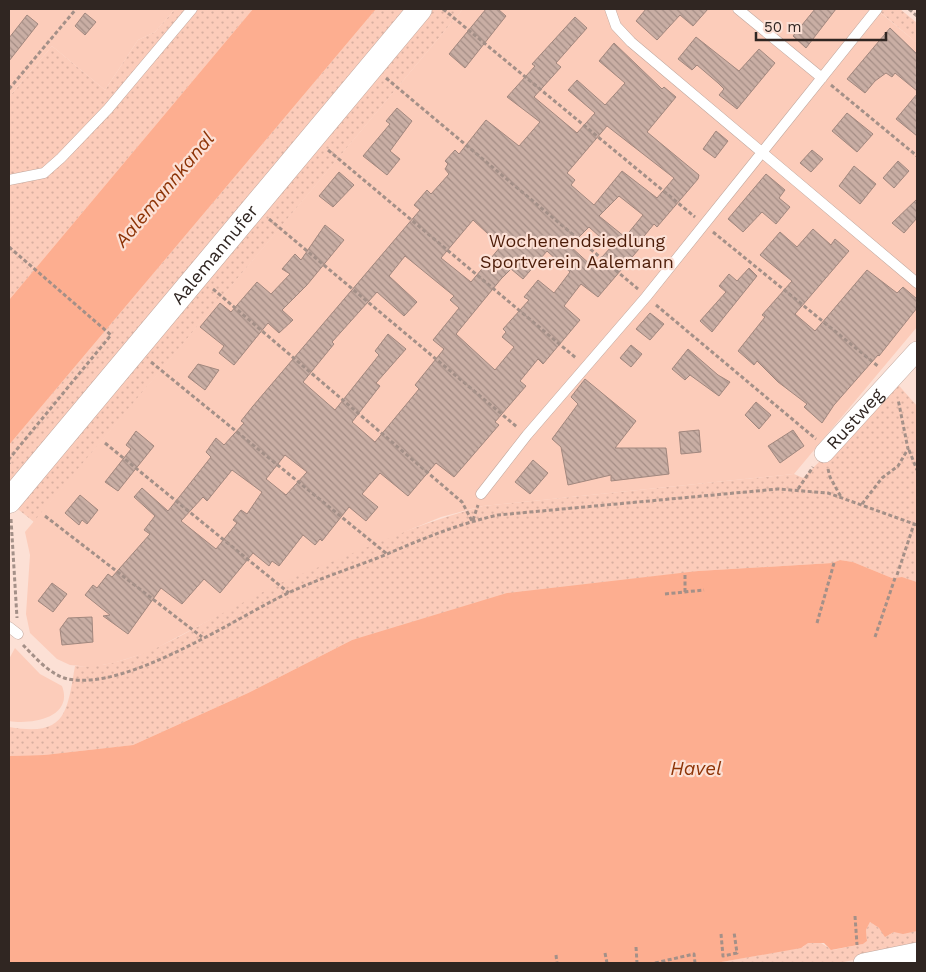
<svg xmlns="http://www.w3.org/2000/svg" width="926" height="972" font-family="'Work Sans',sans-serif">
	<defs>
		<pattern id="grass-dots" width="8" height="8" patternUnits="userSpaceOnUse" patternTransform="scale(1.25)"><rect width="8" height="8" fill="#fcccba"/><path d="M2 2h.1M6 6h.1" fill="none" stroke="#d8afa0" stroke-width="1.8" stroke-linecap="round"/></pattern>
		<pattern id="building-back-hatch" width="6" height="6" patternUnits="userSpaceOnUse" patternTransform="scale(1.25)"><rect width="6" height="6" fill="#c9aea4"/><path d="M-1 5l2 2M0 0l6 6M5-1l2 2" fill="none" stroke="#a48d85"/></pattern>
	</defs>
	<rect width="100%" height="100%" fill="#fce0d5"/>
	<path fill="url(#grass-dots)" d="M175 9H253L9 300V97L52 46 105 90 138 40 155 32Z
		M376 9H420L9 501V445Z
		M429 9H463L34 522 14 506Z
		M880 9H900L917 23V43L879 11Z
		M894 380 917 406V582L901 577 892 578 853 562 840 560 832 563 698 571 352 640 248 693 133 745 44 755 9 756V727C66 737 67 713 75 666 144 671 218 609 280 582 346 554 414 525 483 506L794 474 803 478 832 449Z
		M870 922 889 935 894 932 917 931V947L839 963H716L803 947C814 933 826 948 833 950L863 944 867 941 866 930Z"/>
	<path fill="#fcccba" d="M9 9H175L155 32 138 40 105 90 52 46 9 97Z
		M463 9H876L917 43V327L794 474 483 506 441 517 280 583 149 652 113 663 91 667 70 665 57 659 30 633 26 614 30 555 25 532Z
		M15 648 40 674 62 686C74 718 31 725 9 721V659Z"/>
	<path fill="#fdae90" d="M253 9H376L9 445V300Z
		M840 560 853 562 892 578 902 577 917 582V931L903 934 894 932 885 937 879 928 870 922 866 930 867 941 863 944 831 950 824 943H808L801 948 716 963H9V756L44 755 133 745 248 693 352 640 507 593 698 571 832 563Z"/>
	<path fill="url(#building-back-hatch)" stroke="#a1877e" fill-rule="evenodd" d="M486 9H498L506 16 465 68 449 54Z
		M646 9H708L693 26 680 15 657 40 636 21Z
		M815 9H836L806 48 793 36Z
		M85 13 96 22 85 35 75 26Z
		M27 15 38 24 9 61V38Z
		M575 17 587 28 556 63 561 67 534 97 577 133 595 113 568 90 577 80 605 105 625 83 599 61 614 43 662 89 664 87 676 97 647 132 699 175 698 179 657 227 654 224 636 246 639 249 598 297 581 284 564 306 580 320 543 364 538 359 520 381 526 386 495 422 499 425 454 477 436 463 408 496 380 473 362 494 378 507 366 521 349 507 322 541 320 539 315 545 303 535 279 566 272 561 269 566 253 553 220 593 204 579 182 604 161 588 128 634 103 616 110 615 85 595 93 585 97 588 108 574 112 577 150 534 144 530 155 516 134 497 142 488 168 511 211 457 206 452 216 438 224 445 244 423 241 421 253 406 420 210 414 205 427 190 431 194 449 174 445 169 448 164 445 161 455 150 459 154 486 120 519 146 540 122 507 97 535 66 532 64ZM607 126 674 178 657 198 622 171 594 205 571 185 575 180 567 173ZM619 196 643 215 625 237 599 216ZM473 220 501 246 471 282 441 258ZM589 227 611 247 593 267 570 246ZM547 251 570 272 554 293 538 280 524 297 529 300 503 329 506 332 502 337 514 347 495 370 456 334 501 279 511 269 523 279ZM405 256 454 296 450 300 459 308 433 340 444 349 415 385 419 389 375 442 352 422 380 386 376 383 406 349 388 334 375 351 379 355 335 410 303 382 334 344 332 342 377 292 404 316 417 302 389 276ZM285 455 307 472 286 495 266 479ZM232 470 262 492 247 514 241 510 233 520 237 523 216 549 181 521 203 497 207 501Z
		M890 28 917 54V91L895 73 892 77 886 73 875 81 865 93 847 79Z
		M696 37 739 71 759 49 775 63 737 109 719 95 724 89 718 83 697 65 692 70 678 59Z
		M917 94V136L896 119Z
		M397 108 412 121 390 151 400 159 387 175 363 156 390 124 386 121Z
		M847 113 873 134 857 152 832 131Z
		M716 131 728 141 715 158 703 149Z
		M812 150 823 159 811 172 800 163Z
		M898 161 909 171 894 188 883 178Z
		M854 166 876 184 860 204 839 186Z
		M339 172 354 185 333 207 319 196Z
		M766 174 785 190 779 198 790 207 776 224 762 212 743 232 728 219Z
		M917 199V218L904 233 892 223Z
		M325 225 344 240 307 285 282 310 293 320 279 333 268 323 234 365 219 353 224 346 200 327 220 303 231 312 257 282 271 294 290 274 282 269 295 254 301 260Z
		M813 229 831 245 835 239 849 251 795 314 815 331 867 270 897 293 903 287 917 299V308L879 356 878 355 834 405 822 423 804 407 807 404 778 382 757 361 754 365 738 351 765 317 762 315 792 281 760 255 780 232 797 247Z
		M749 268 757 276 712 332 700 321 726 292 719 286 729 274 737 281Z
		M650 313 664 324 650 340 636 329Z
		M631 345 642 354 631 367 620 358Z
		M688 349 718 375 730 382 719 396 690 375 685 380 672 369Z
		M198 364 219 370 205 390 188 377Z
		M585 379 636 421 615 448H666L669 474 611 481V475L568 485 561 447 552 439 578 404 571 397Z
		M756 402 771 415 759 429 745 415Z
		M699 430 701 452 681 454 679 432Z
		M793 430 804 446 780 463 768 446Z
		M136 431 154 446 118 491 105 482 131 449 126 445Z
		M533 460 548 473 530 494 515 482Z
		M80 495 98 510 87 524 82 520 79 525 65 513Z
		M52 583 67 594 53 612 38 601Z
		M92 617 93 642 62 645 60 629 68 618Z"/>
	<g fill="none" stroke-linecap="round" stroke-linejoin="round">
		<g stroke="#c1a79d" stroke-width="11">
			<path id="service" d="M610 9 616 26 631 42 917 283
				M738 9 822 78
				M9 180 44 173 61 158 108 109 192 9
				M481 494 527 435 646 297 877 9
				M9 627 18 634"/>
		</g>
		<g stroke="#c1a79d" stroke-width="20">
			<g id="minor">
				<path id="s1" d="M824 453 917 351"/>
				<path d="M863 963 917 952"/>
			</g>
		</g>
		<g stroke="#c1a79d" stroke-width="25">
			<g id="tertiary">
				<path id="s2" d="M9 501 420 9"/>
			</g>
		</g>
		<path stroke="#a49088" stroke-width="3" stroke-dasharray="4 2.5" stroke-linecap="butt" d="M443 9 695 217
			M909 9 917 16
			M386 78 638 289
			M831 85 917 156
			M9 89 76 9
			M328 150 576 358
			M269 219 517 427
			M713 232 879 367
			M9 247 111 335 9 459V464
			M213 289 462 502 472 521
			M656 305 816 439
			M151 362 387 554
			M105 443 289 593
			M909 450 917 470
			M828 469 830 477 841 497
			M798 489 813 467
			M862 504 882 478 898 466 908 449 898 399
			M45 516 202 637
			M11 519 17 618
			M473 520 478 505
			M897 575 914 524
			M685 592V573
			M665 594 704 590
			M817 623 834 563
			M875 637 895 578
			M23 645C36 658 50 675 68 679 127 691 234 619 288 593 318 579 349 569 380 557 420 540 454 525 498 515L778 489 828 493 917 525
			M855 916 857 945
			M721 934 723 956 737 953 734 932
			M636 947 637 963
			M605 953 607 963
			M556 955 557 963
			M655 963 694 954 695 963"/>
		<use href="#service" stroke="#fff" stroke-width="10"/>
		<use href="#minor" stroke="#fff" stroke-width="19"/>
		<use href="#tertiary" stroke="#fff" stroke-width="24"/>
	</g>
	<g text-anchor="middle" stroke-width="4.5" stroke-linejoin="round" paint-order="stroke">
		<g font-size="18" fill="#4c1c08" stroke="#fce0d5">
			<text x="577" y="247">Wochenendsiedlung<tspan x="577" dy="21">Sportverein Aalemann</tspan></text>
		</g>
		<g font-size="18" fill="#302622" stroke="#fce0d5">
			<text dy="6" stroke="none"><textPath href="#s2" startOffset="321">Aalemannufer</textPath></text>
			<text dy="6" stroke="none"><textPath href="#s1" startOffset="46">Rustweg</textPath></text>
		</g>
		<g font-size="19" font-style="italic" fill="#8e3407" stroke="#fce0d5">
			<text transform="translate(164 189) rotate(-50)" y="7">Aalemannkanal</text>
			<text x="696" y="775">Havel</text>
		</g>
	</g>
	<rect width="926" height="972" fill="none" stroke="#302622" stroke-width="20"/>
	<path d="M756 32v8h130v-8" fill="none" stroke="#302622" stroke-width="2.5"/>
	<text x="764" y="32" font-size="15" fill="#302622" stroke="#fce0d5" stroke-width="4" paint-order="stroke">50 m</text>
</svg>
